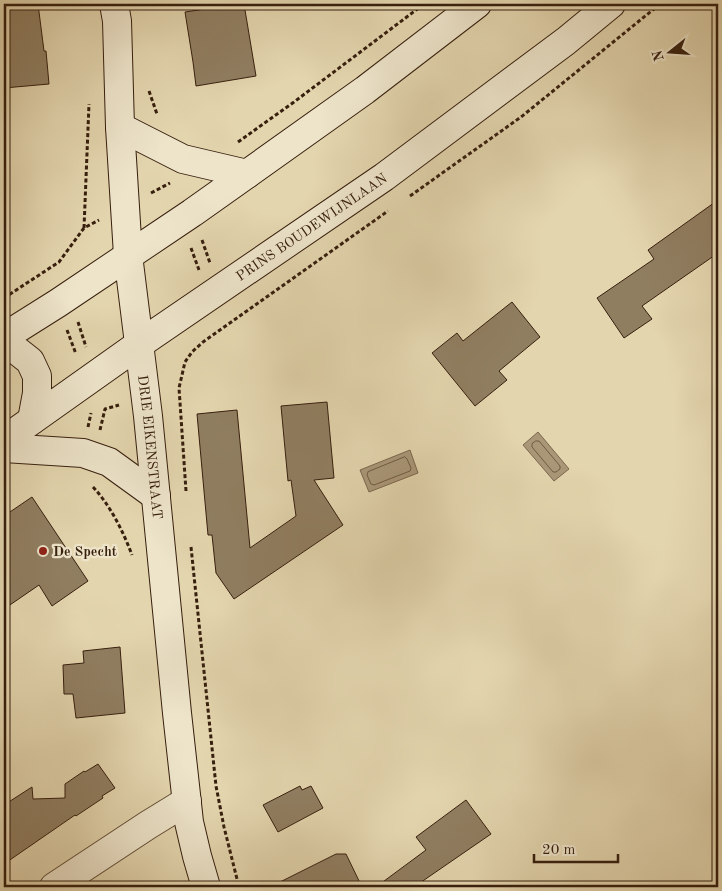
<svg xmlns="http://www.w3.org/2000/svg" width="722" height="891" font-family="'Old Standard TT',serif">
	<rect width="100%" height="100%" fill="#e3d5ae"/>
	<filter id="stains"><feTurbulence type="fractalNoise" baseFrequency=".004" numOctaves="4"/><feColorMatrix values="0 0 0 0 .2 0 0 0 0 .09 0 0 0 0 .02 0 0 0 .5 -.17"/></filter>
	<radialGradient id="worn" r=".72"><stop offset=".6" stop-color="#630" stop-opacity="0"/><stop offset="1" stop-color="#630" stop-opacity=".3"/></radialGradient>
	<path fill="#a99778" stroke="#7b674e" d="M538 432 569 469 554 481 523 445Z
		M410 450 418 473 369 492 360 470Z"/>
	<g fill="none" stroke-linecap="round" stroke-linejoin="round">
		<path stroke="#705b43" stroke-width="1" d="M536 441H539L560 466V469L556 472H553L532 447V444Z
			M405 457 407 459 411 468 410 471 374 485 371 484 367 475 368 472Z"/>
	</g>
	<path fill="#907e61" stroke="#371f0e" d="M4 4H38L44 51H46L49 84 4 88Z
		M205 4H244L256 76 196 86 193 62 185 12 205 9Z
		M718 200V253L642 306 652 319 624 338 597 298 654 259 648 250Z
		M512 302 540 337 499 371 507 380 475 406 432 353 457 333 463 341Z
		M327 402 334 478 314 480 343 525 234 599 216 573 212 535H208L197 414 237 410 250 548 296 516 291 480 288 481 281 406Z
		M32 497 88 581 52 606 39 585 4 609V516Z
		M120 647 125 713 76 718 73 694H64L63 665 84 663 83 651Z
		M98 764 115 788 102 796 103 798 76 816 75 815 4 864V805L32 787 33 799 65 798V784L84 771 85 772Z
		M300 786 302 790 311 786 323 808 278 832 263 805Z
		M466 800 491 834 414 887H376L426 850 416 837Z
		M336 854H346L362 887H270Z"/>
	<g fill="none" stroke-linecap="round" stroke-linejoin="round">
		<g stroke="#624c36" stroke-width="30">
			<path id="street" d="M54 887 148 825 187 801"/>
		</g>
		<g stroke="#371f0e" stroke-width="30">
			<g id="secondary">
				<path id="s1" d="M114 4 117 21 120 127 128 255 148 416 177 713 189 822 197 856 206 887"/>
				<path d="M120 127 183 159 247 174"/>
				<path d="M4 337 58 303 192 213 247 174 365 90 477 4"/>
				<path d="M4 346 16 350 30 361 37 376V393L32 420"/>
				<path id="s2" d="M4 440 138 345 384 177 566 41 611 4"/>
				<path d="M4 448 83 453 109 462 156 496"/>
			</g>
		</g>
		<path stroke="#371f0e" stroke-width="3" stroke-dasharray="4 2.5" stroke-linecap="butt" d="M149 91 157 114
			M238 142 294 102 424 4
			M151 193 170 183
			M410 196 521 117 660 4
			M84 228 89 104
			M202 240 210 263
			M191 248 199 270
			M4 298 59 262 84 228 99 220
			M78 322 86 347
			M67 330 76 354
			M88 427 91 413
			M100 430 105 409 119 405
			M93 487C110 505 123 531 132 555
			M186 491 179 388 185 362 192 352 203 342 388 211
			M191 547 216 786 224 827 239 887"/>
		<use href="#street" stroke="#ede4ca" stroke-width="28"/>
		<use href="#secondary" stroke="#ede4ca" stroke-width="28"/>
	</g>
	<circle fill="#8f2418" stroke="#ede4ca" stroke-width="2" cx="43" cy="551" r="5"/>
	<g text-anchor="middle" stroke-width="4.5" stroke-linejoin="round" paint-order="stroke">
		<g font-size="14" fill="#371f0e" stroke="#ede4ca">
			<text dy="5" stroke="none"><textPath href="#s2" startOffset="374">PRINS BOUDEWIJNLAAN</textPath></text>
			<text dy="5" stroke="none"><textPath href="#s1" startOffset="445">DRIE EIKENSTRAAT</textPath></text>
		</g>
		<g font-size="14" font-weight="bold" fill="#371f0e" stroke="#ede4ca" text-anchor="start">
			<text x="53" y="556">De Specht</text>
		</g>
	</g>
	<rect width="722" height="891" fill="none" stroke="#e3d5ae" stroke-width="20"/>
	<rect x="5" y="5" width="712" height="881" fill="none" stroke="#371f0e" stroke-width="2.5"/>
	<rect x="10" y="10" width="702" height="871" fill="none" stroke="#371f0e"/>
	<g transform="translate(670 52) rotate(253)" stroke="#ede4ca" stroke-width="4" paint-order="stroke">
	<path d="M0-4L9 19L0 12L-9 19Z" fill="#371f0e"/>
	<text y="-8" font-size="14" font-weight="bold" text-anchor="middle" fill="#371f0e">N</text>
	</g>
	<path d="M534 854v8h84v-8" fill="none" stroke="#371f0e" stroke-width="2.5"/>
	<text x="542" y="854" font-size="15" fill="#371f0e" stroke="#ede4ca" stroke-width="4" paint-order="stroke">20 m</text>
	<rect width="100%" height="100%" filter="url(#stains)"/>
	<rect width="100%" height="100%" fill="url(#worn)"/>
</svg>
